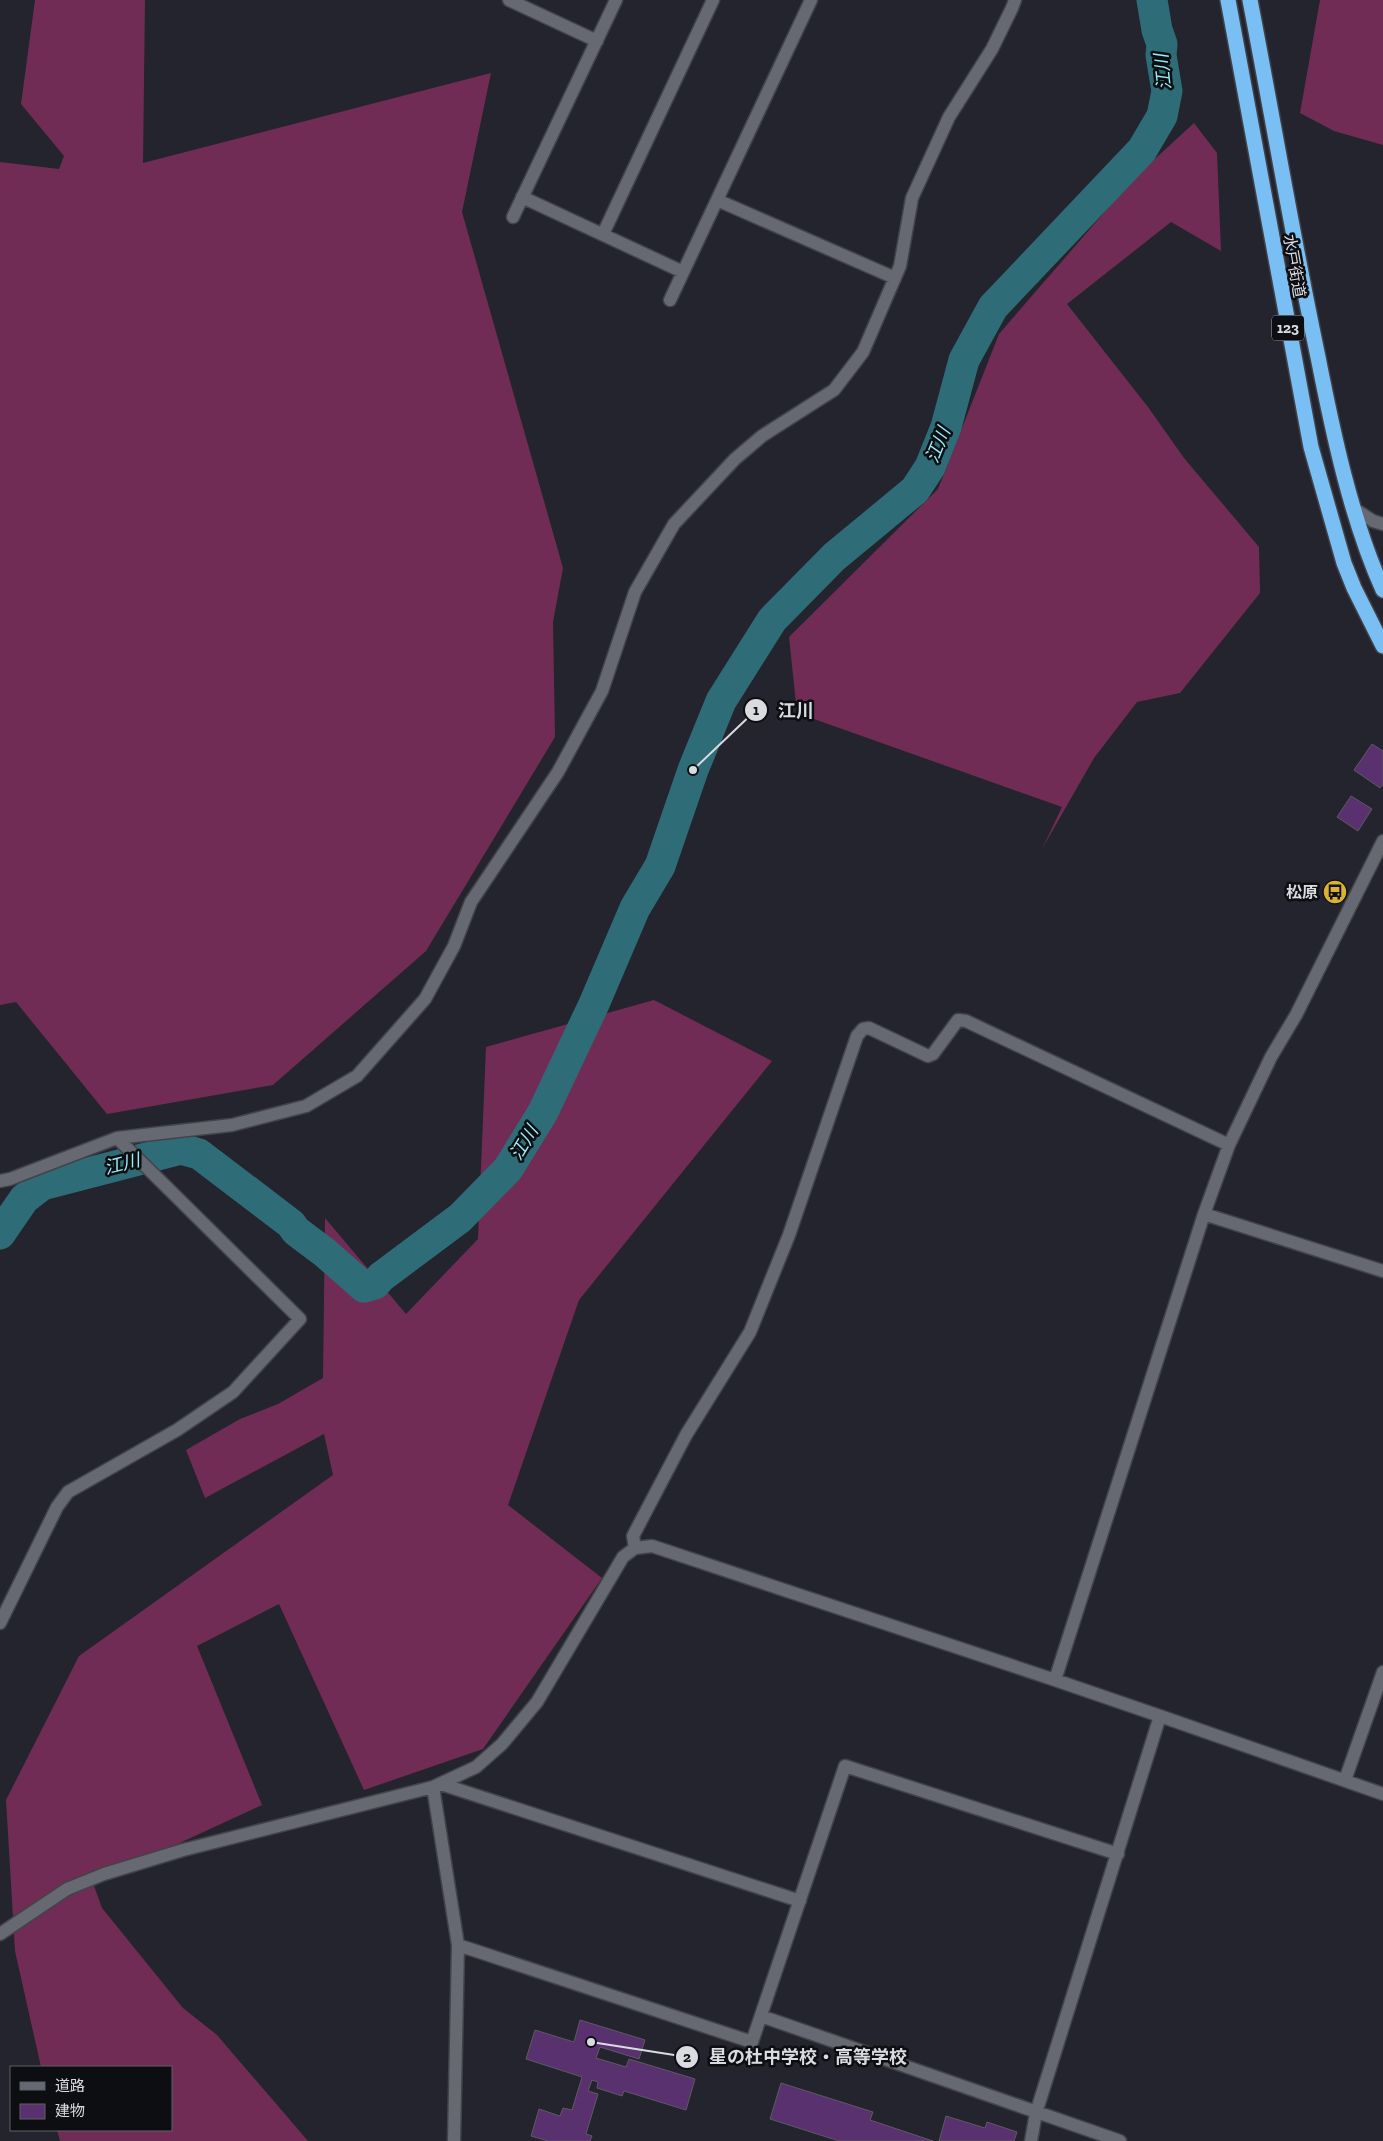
<svg xmlns="http://www.w3.org/2000/svg" width="1383" height="2141" font-family="'Zilla Slab','Noto Sans JP',serif">
	<rect width="100%" height="100%" fill="#23242d"/>
	<path fill="#712c55" d="M35 0H145L143 163 491 73 462 212 563 568 553 622 555 737 426 951 273 1085 107 1114 16 1002 0 1005V162L59 169 64 156 21 104Z
		M1320 0H1383V145L1334 131 1300 113Z
		M1194 123 1217 153 1221 251 1171 222 1067 304 1148 407 1184 458 1259 547 1260 593 1180 693 1137 702 1094 758 1042 849 1062 807 797 713 789 637 938 489 999 334 1134 178Z
		M654 1000 772 1061 579 1300 508 1505 602 1578 483 1749 364 1790 279 1604 197 1646 262 1805 93 1883 102 1908 183 2008 217 2035 308 2141H60L57 2130H171V2067H41L15 1951 6 1800 79 1656 333 1475 324 1434 205 1498 186 1450 240 1419 278 1404 323 1378 325 1218 406 1314 478 1239 486 1047Z"/>
	<g fill="none" stroke-linecap="round" stroke-linejoin="round">
		<path stroke="#2e6d77" stroke-width="31" d="M0 1234 24 1199 42 1185 181 1149 199 1154 291 1224 296 1231 324 1252 364 1287 375 1284 381 1277 460 1218 508 1169 543 1112 594 1004 635 908 660 866 693 770 721 701 772 620 834 557 915 490 930 467 946 427 964 360 993 307 1142 150 1162 116 1167 91 1161 55 1162 44 1157 30 1152 0"/>
	</g>
	<path fill="#59316f" stroke="#5f5963" d="M1372 744 1383 751V784L1380 788 1354 770Z
		M1351 796 1372 809 1358 831 1337 817Z
		M580 2020 645 2040 639 2059 600 2047 596 2058 626 2067 629 2059 695 2079 686 2110 624 2091 622 2096 597 2088 598 2082 592 2080 588 2091 598 2094 586 2134 592 2136 590 2141H548L531 2136 539 2109 560 2116 563 2108 572 2110 582 2077 526 2059 535 2030 574 2042Z
		M781 2083 873 2112 870 2120 933 2141H839L770 2119Z
		M946 2116 985 2128 987 2122 1017 2132 1014 2141H939Z"/>
	<g fill="none" stroke-linecap="round" stroke-linejoin="round">
		<g stroke="#42434a" stroke-width="15">
			<path id="street" d="M509 0 597 41
				M522 197 683 272
				M717 200 895 278
				M513 217 616 0
				M603 234 713 0
				M670 300 811 0
				M0 1181 10 1179 117 1138 232 1125 306 1106 357 1076 425 999 454 946 471 902 558 772 602 691 635 592 674 524 735 459 762 436 834 390 863 352 900 266 912 198 949 117 992 49 1012 8 1015 0
				M1204 1214 1383 1271
				M635 1548 633 1536 686 1435 750 1332 789 1235 857 1036 863 1029 869 1028 928 1056 933 1054 958 1020 966 1021 1229 1145
				M0 1623 57 1507 68 1492 177 1430 233 1392 300 1319 117 1138
				M1160 1716 1383 1794
				M1345 1780 1383 1672
				M441 1784 800 1901
				M433 1787 458 1945 454 2141
				M0 1934 67 1889 104 1874 183 1850 433 1787 476 1767 502 1744 537 1702 623 1557 635 1548 652 1546 1055 1680
				M458 1945 752 2042 845 1766 1118 1854
				M761 2016 1120 2141
				M1031 2141 1036 2113 1160 1716 1055 1680 1204 1214 1229 1145 1271 1057 1296 1015 1383 841"/>
		</g>
		<g stroke="#42434a" stroke-width="15">
			<path id="secondary" d="M1356 510 1373 521 1383 524"/>
		</g>
		<g stroke="#42434a" stroke-width="18">
			<path id="highway" d="M1228 0 1311 447 1344 563 1354 588 1383 646
				M1250 0C1273 119 1293 239 1318 357 1333 433 1351 519 1383 590"/>
		</g>
		<use href="#street" stroke="#666872" stroke-width="12"/>
		<use href="#secondary" stroke="#666872" stroke-width="12"/>
		<use href="#highway" stroke="#7abff4" stroke-width="15"/>
	</g>
	<defs>
		<g id="bus-disc" transform="scale(1.25)"><circle r="9.5" fill="#dbb233" stroke="#0d0e12"/><path d="M-5-6H5V4H4V6H2V4H-2V6H-4V4H-5ZM-3.5-4V0h7V-4ZM-3.5 1.2v1.5H-2V1.2ZM2 1.2v1.5H3.5V1.2Z" fill="#111"/></g>
	</defs>
	<g fill-rule="evenodd">
		<use href="#bus-disc" x="1335" y="892"/>
	</g>
	<g text-anchor="middle" stroke-width="5" stroke-linejoin="round" paint-order="stroke">
		<rect fill="#0d0e12" stroke="#9c9ea3" stroke-width="1" x="1272" y="315.5" width="32" height="25" rx="4"/>
		<g font-size="15" font-weight="bold" fill="#dadbe1">
			<text x="1288" y="333">123</text>
		</g>
		<g font-size="16" fill="#dadbe1" stroke="#0d0e12">
			<text transform="translate(1295 266) rotate(80)" y="6">水戸街道</text>
		</g>
		<g font-size="16" font-weight="bold" fill="#dadbe1" stroke="#0d0e12" text-anchor="end">
			<text x="1318" y="898">松原</text>
		</g>
		<g font-size="18" font-style="italic" fill="#9aeefc" stroke="#0d0e12">
			<text transform="translate(1163 72) rotate(-96)" y="6">江川</text>
			<text transform="translate(938 445) rotate(-68)" y="6">江川</text>
			<text transform="translate(524 1143) rotate(-59)" y="6">江川</text>
			<text transform="translate(122 1164) rotate(-14)" y="6">江川</text>
		</g>
	</g>
	<path fill="none" stroke="#dadbe1" stroke-width="2" d="M693 770L756 710M591 2042L687 2057"/>
	<g fill="#dadbe1" stroke="#0d0e12" stroke-width="2">
		<circle cx="693" cy="770" r="5"/>
		<circle cx="591" cy="2042" r="5"/>
		<circle cx="756" cy="710" r="12"/>
		<circle cx="687" cy="2057" r="12"/>
	</g>
	<g font-size="15" text-anchor="middle" font-weight="bold" fill="#111">
		<text x="756" y="715">1</text>
		<text x="687" y="2062">2</text>
	</g>
	<g font-size="18" text-anchor="middle" font-weight="bold" fill="#dadbe1" stroke="#0d0e12" stroke-width="5" stroke-linejoin="round" paint-order="stroke">
		<text x="796" y="717">江川</text>
		<text x="808" y="2063">星の杜中学校・高等学校</text>
	</g>
	<rect x="10" y="2066" width="162" height="65" fill="#0d0e12" stroke="#5f6065"/>
	<rect x="20" y="2082" width="25" height="8" fill="#666872" stroke="#5f6065"/>
	<text x="55" y="2091" font-size="15" fill="#dadbe1">道路</text>
	<rect x="20" y="2104" width="25" height="15" fill="#59316f" stroke="#5f6065"/>
	<text x="55" y="2116" font-size="15" fill="#dadbe1">建物</text>
</svg>
